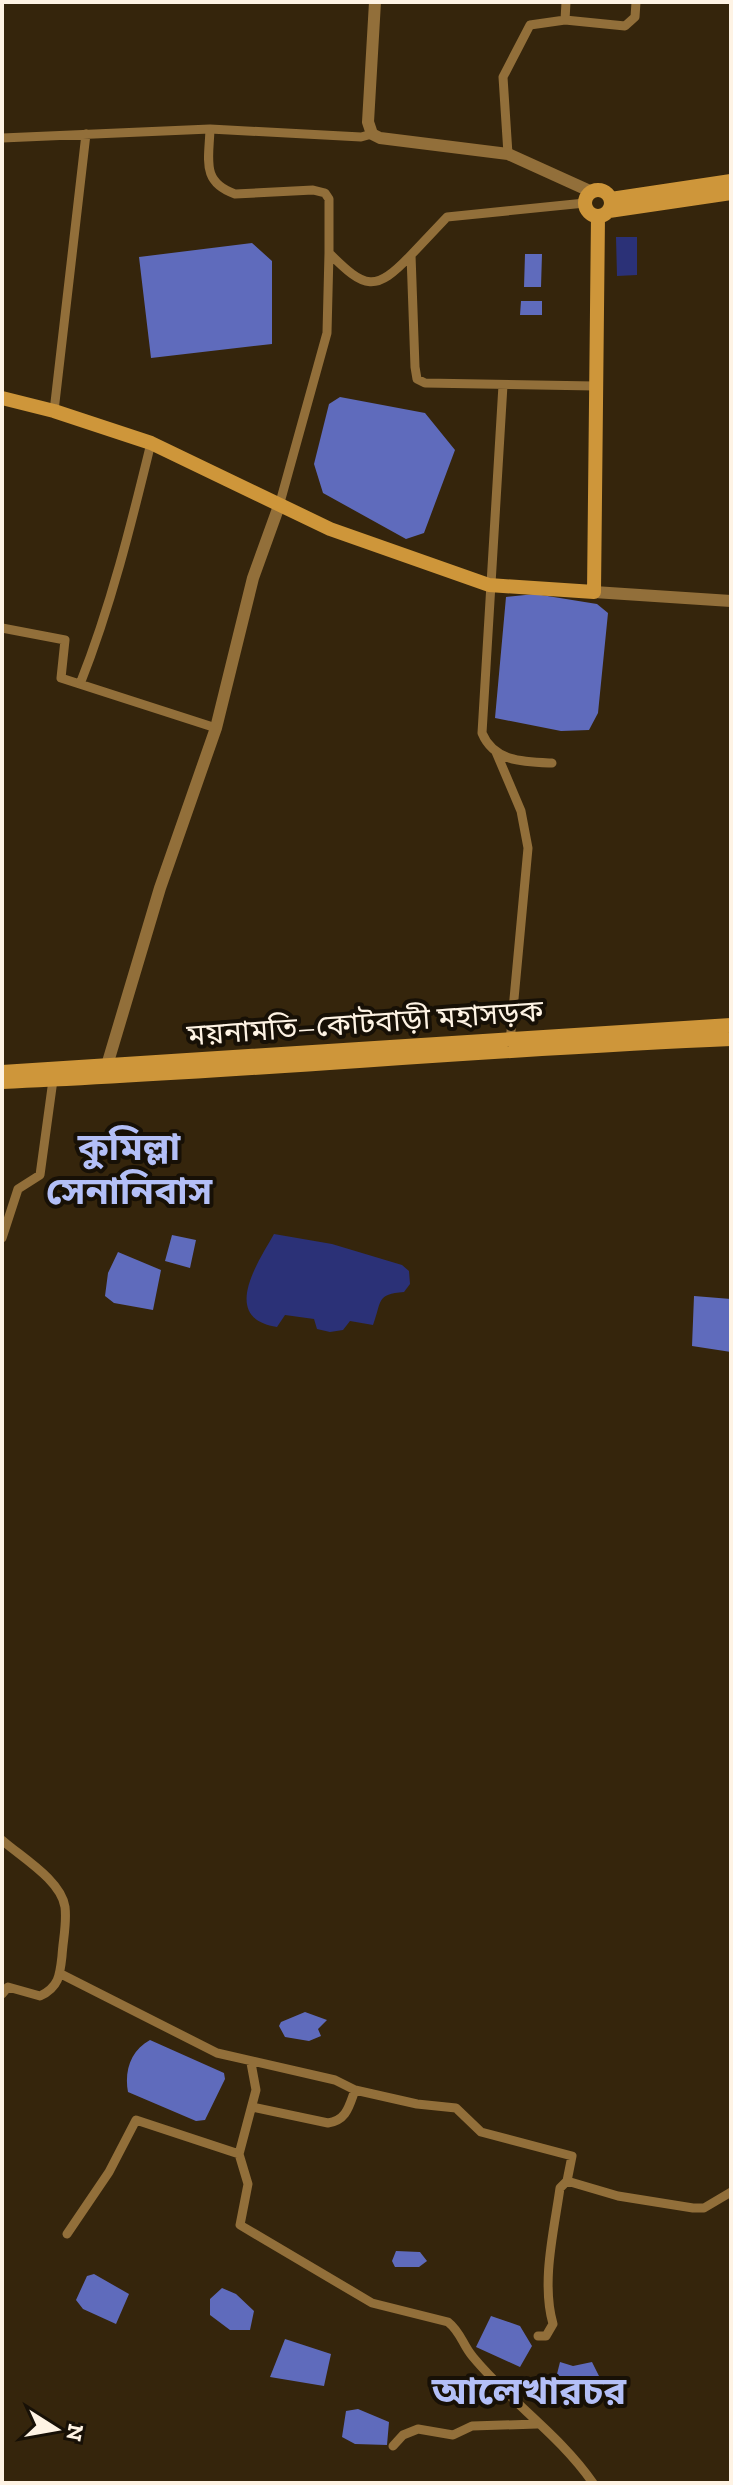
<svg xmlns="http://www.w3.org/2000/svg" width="733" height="2485" font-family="'Zilla Slab','Noto Sans Bengali',serif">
	<rect width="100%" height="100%" fill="#35250c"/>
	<path fill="#2b3177" d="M616 237H637V275L617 276Z
		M274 1234 332 1244 402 1265 409 1271 410 1284 404 1292C376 1294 382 1301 373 1325L350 1321 343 1330 330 1332 317 1329 314 1319 285 1315 277 1327C219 1318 259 1261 274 1234Z"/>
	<path fill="#5f6bbc" d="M252 243 272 261V344L151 358 139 257Z
		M525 254H542L541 287H524Z
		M521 301H542V315H520Z
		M340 397 425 413 455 450 424 533 406 539 323 493 314 464 329 404Z
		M535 594 597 604 608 613 598 713 589 730 561 731 495 718 506 597Z
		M172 1235 196 1240 190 1268 165 1261Z
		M118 1252 161 1270 153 1310 114 1303 105 1296 108 1273Z
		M694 1296 731 1299V1352L692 1346Z
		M305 2012 327 2020 318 2029 321 2036 309 2041 285 2037 279 2026 281 2022Z
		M150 2040 224 2073 225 2079 205 2120 196 2121 128 2092C124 2071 131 2050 150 2040Z
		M396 2251 420 2252 427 2261 419 2267H395L392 2261Z
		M94 2274 129 2294 116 2324 83 2309 76 2300 87 2276Z
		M222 2288 236 2294 254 2311 250 2330H230L210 2315V2299Z
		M491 2316 520 2326 532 2346 520 2367 476 2347Z
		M285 2339 331 2354 324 2386 270 2377Z
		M560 2362 573 2366 592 2362 599 2376 578 2394 564 2391 555 2382Z
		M358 2409 389 2422 387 2445 355 2444 342 2437 346 2411Z"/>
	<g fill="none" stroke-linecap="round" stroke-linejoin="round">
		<path stroke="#926f3a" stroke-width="9" d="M565 20 566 2
			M210 129C209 160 201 182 235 194L313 190 325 193 329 199V253C365 289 375 293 411 255
			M2 138 210 129 361 137 372 134
			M508 154 503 77 530 25 565 20 625 26 635 17 636 2
			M585 203 447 217 411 255 415 367 417 379 425 383 595 386
			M503 385 482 733C494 762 524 762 552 763
			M54 411 86 134
			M279 506 327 333 329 253
			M2 628 65 640 61 678 216 728
			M80 684C111 606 131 525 151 443
			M496 752 521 811 528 848 510 1042
			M2 1238 18 1189 40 1175 53 1080
			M2 1840C21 1857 61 1880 65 1907 67 1924 63 1939 62 1956 60 1975 59 1987 40 1996L8 1987 2 1994
			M61 1974 217 2053 335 2080 355 2090 417 2104 456 2108 481 2132 572 2156 567 2181 618 2196 693 2208H704L731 2192
			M251 2063 256 2090 239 2154 248 2184 240 2225 372 2303 448 2322C461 2332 463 2346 473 2357 510 2402 560 2435 593 2483
			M252 2107 328 2123C347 2120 349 2106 355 2090
			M67 2234 109 2172 136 2120 239 2154
			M538 2336H546L553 2324C541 2282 554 2231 560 2188L567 2181
			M393 2446 403 2435 418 2429 453 2435 472 2426 537 2424"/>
		<path stroke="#926f3a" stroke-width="12" d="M375 2 368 122 372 134 380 138 508 154 592 192
			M594 592 731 601
			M105 1072 160 888 216 728 253 578 279 506"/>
		<path stroke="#ce963a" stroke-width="14" d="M585 203a13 13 0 1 1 26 0a13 13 0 1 1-26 0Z
			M611 199 731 181
			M609 211 731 193
			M2 398 54 411 151 443 330 529 489 585 594 592 598 216
			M2 1072 731 1025
			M2 1082C245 1072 488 1049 731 1039"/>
	</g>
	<g text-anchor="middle" stroke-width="8" stroke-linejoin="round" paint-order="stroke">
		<g font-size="30" fill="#fef3e4" stroke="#171006">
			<text transform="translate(365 1023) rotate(-4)" y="10">ময়নামতি–কোটবাড়ী মহাসড়ক</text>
		</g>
		<g font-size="38" font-weight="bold" fill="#b3bff7" stroke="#171006">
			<text x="129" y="1160">কুমিল্লা<tspan x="129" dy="44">সেনানিবাস</tspan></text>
			<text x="529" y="2404">আলেখারচর</text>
		</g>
	</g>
	<rect width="733" height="2485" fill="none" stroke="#fef3e4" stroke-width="8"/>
	<g transform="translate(56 2429) rotate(101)" stroke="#171006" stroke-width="6" paint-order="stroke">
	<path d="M0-6L14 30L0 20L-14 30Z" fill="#fef3e4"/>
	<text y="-12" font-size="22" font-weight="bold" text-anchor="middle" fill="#fef3e4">N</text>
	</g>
</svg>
